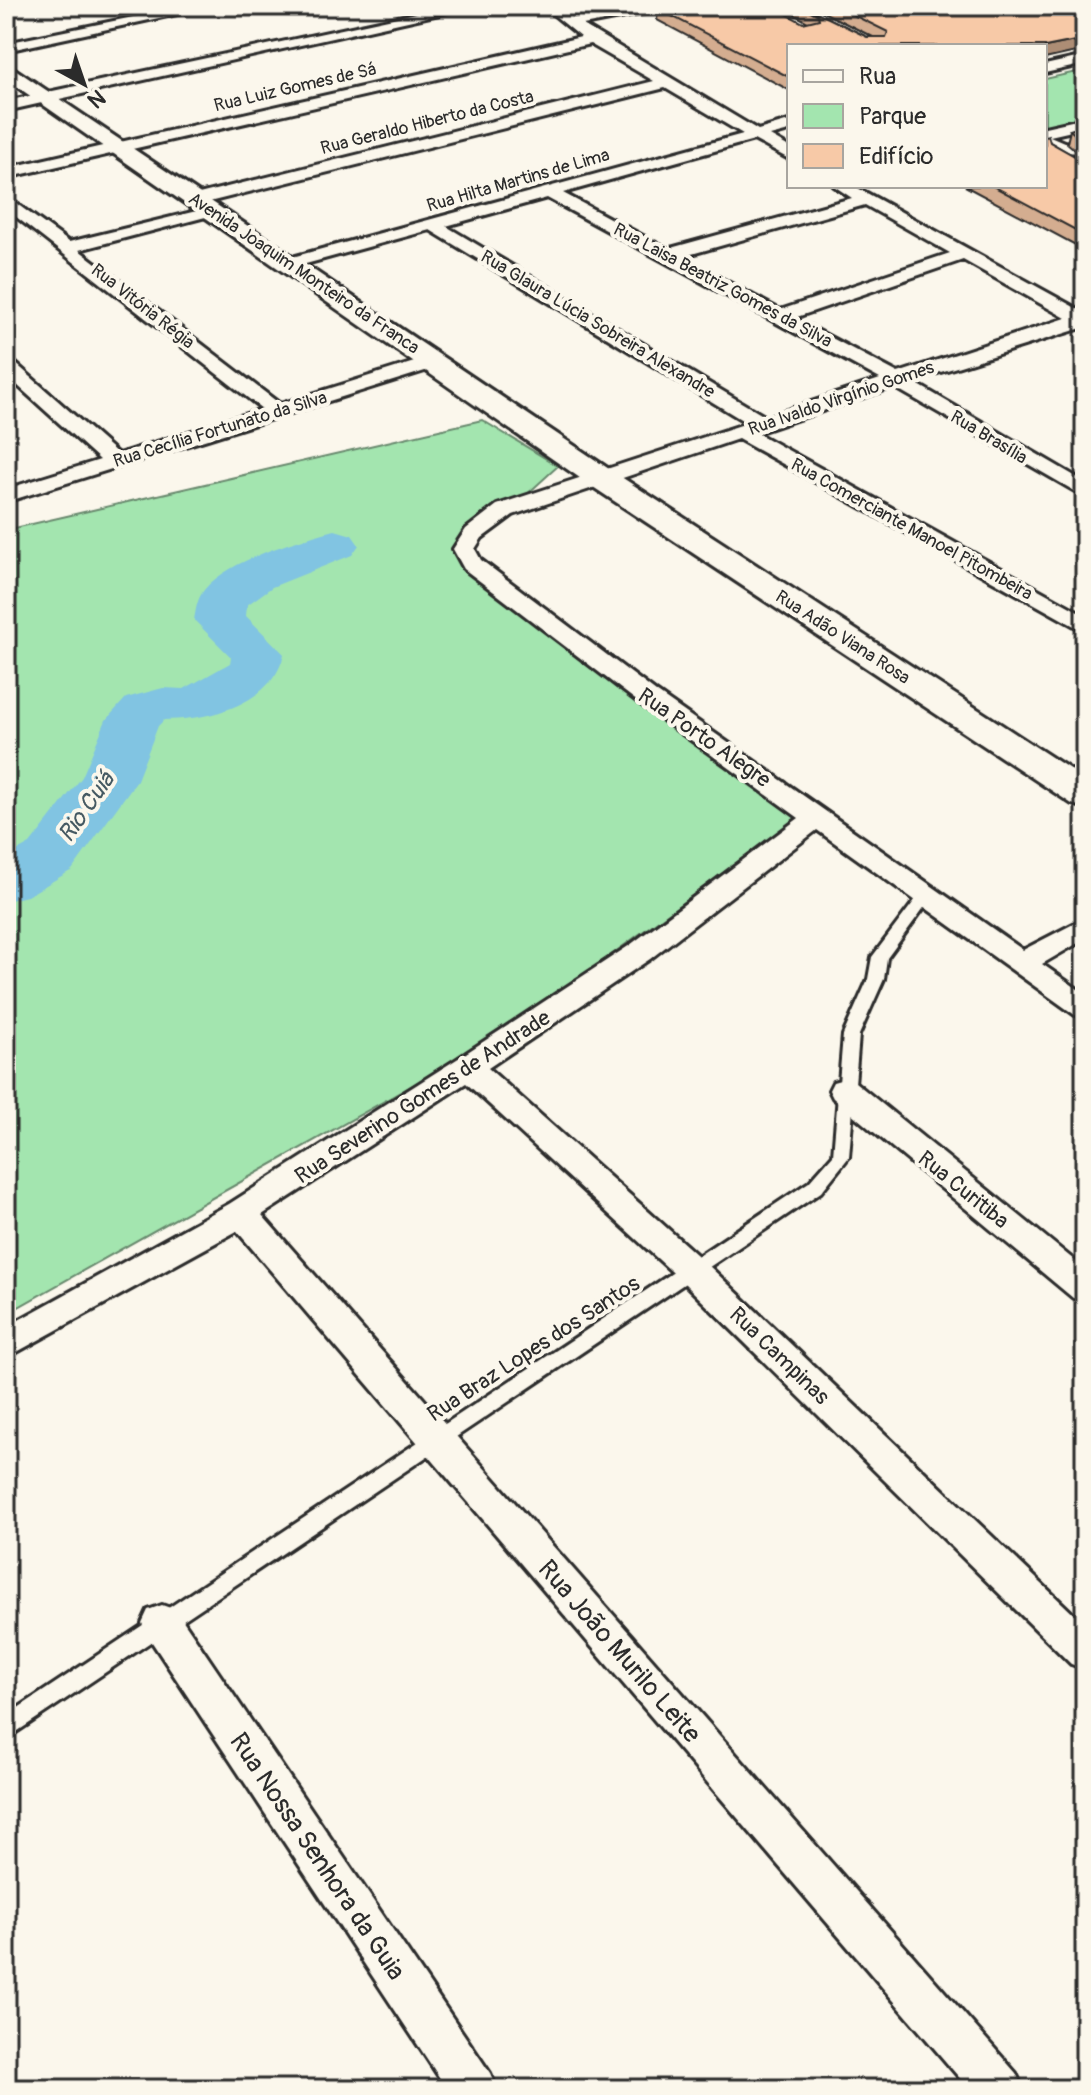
<svg xmlns="http://www.w3.org/2000/svg" width="1091" height="2095" font-family="Pangolin,sans-serif">
	<rect width="100%" height="100%" fill="#fbf7ec"/>
	<filter id="ink" filterUnits="userSpaceOnUse"><feTurbulence type="fractalNoise" baseFrequency=".0125" numOctaves="2"/><feDisplacementMap in="SourceGraphic" scale="16" xChannelSelector="R" yChannelSelector="G"/><feConvolveMatrix kernelMatrix="1 2 1 2 8 2 1 2 1" color-interpolation-filters="sRGB"/></filter>
	<g filter="url(#ink)">
		<path fill="#a3e5af" stroke="#67886d" stroke-width="2" d="M1085 70V117L1045 126V79Z
			M482 420 558 466 464 552 804 814 500 1036 6 1314V530Z"/>
		<g fill="none" stroke-linecap="round" stroke-linejoin="round">
			<path fill="#81c4e2" fill-rule="evenodd" d="M335 530 352 535 359 545 352 555 272 587 247 605 246 616 284 654C273 704 209 720 164 720L158 726 137 780 72 870 27 896 6 901V857L30 844 82 777 106 720 126 698 163 688 184 689 230 663 231 657 194 620C196 609 197 599 204 590 229 560 297 540 335 530Z"/>
			<g stroke="#2b2b2b" stroke-width="6">
				<path id="lane" d="M927 889 934 894 887 958 884 979 859 1035 849 1157 821 1192 6 1739V1716L809 1182 833 1155 843 1035 868 979 872 957 922 891Z"/>
			</g>
			<g stroke="#2b2b2b" stroke-width="6">
				<path id="street" d="M187 6H214L6 51V43Z
					M449 6H475L6 111V101Z
					M543 6H558L574 18 649 6H681L583 25 758 130 789 121V131L770 136 789 147V159L754 140 563 193 667 249 852 198 834 186H854L1085 313V327L912 381 1085 482V497L894 387 757 433 1085 615V632L738 439 513 515 482 538 475 549 481 560 656 692 1023 950 1085 918V939L1042 964 1085 994V1018L1075 1015 817 830 650 959 488 1068 706 1263 1085 1625V1669L1071 1664 682 1281 466 1083 262 1215 1016 2073 1023 2089H969L237 1231 6 1358V1327L229 1204 457 1059 630 945 799 818 638 702 464 569 453 549 466 529 497 505 747 423 430 230 291 268 282 263 285 259 743 134 665 88 197 205 189 200 191 196 654 81 590 44 6 178V168L581 37ZM547 198 880 379 766 417 446 226ZM865 205 950 253 780 310 681 257ZM963 260 1066 318 898 373 794 318Z
					M1085 56V64L1045 73V65Z
					M1085 118V128L1050 136 1064 142 1085 143V153L1061 152 1045 145V127Z
					M6 196 69 242 217 206V214L79 250 280 404 427 358 434 356 444 362 441 366 6 502V489L100 460 6 375V359L13 361 118 454 262 409 6 209Z
					M844 1079 855 1082 1085 1269V1301L1073 1298 833 1098 829 1090 833 1082Z
					M162 1605 176 1610 490 2073 497 2089H447L148 1636 142 1623 148 1610Z"/>
			</g>
			<g stroke="#2b2b2b" stroke-width="6">
				<path id="secondary" d="M6 63 612 471 1085 779V808L1072 804 590 485 6 79Z"/>
			</g>
			<use href="#lane" fill="#fbf7ec" fill-rule="evenodd"/>
			<use href="#street" fill="#fbf7ec" fill-rule="evenodd"/>
			<use href="#secondary" fill="#fbf7ec" fill-rule="evenodd"/>
		</g>
		<path fill="#d4ad90" stroke="#2b2b2b" stroke-width="2" d="M779 6H804L867 37H873L811 6H1085V50L789 46V90L657 20 658 9 803 23 808 22Z
			M1085 126V158L1067 143 1070 130Z
			M1050 142 1085 162V250L965 186H1045Z"/>
		<path fill="#ad8d75" stroke="#2b2b2b" stroke-width="2" d="M1085 39V50L1045 59V47Z"/>
		<path fill="#f7c9a7" stroke="#2b2b2b" stroke-width="2" d="M672 6H772L803 23 819 19 818 15 801 6H804L867 37H886L888 32 835 6H1085V39L1045 47V46H789V77L658 9Z
			M1085 126V143L1070 130Z
			M1048 135 1050 142 1085 162V235L993 186H1045V136Z"/>
	</g>
	<g text-anchor="middle" stroke-width="8" stroke-linejoin="round" paint-order="stroke">
		<g font-size="18" fill="#2b2b2b" stroke="#fbf7ec">
			<text transform="translate(295 87) rotate(-13)" y="6">Rua Luiz Gomes de Sá</text>
			<text transform="translate(427 122) rotate(-14)" y="6">Rua Geraldo Hiberto da Costa</text>
			<text transform="translate(518 180) rotate(-16)" y="6">Rua Hilta Martins de Lima</text>
			<text transform="translate(304 273) rotate(34)" y="6">Avenida Joaquim Monteiro da Franca</text>
			<text transform="translate(723 285) rotate(28)" y="6">Rua Laisa Beatriz Gomes da Silva</text>
			<text transform="translate(143 306) rotate(38)" y="6">Rua Vitória Régia</text>
			<text transform="translate(598 324) rotate(31)" y="6">Rua Glaura Lúcia Sobreira Alexandre</text>
			<text transform="translate(841 398) rotate(-19)" y="6">Rua Ivaldo Virgínio Gomes</text>
			<text transform="translate(220 429) rotate(-17)" y="6">Rua Cecília Fortunato da Silva</text>
			<text transform="translate(989 437) rotate(31)" y="6">Rua Brasília</text>
			<text transform="translate(912 529) rotate(29)" y="6">Rua Comerciante Manoel Pitombeira</text>
			<text transform="translate(843 637) rotate(33)" y="6">Rua Adão Viana Rosa</text>
		</g>
		<g font-size="22" fill="#2b2b2b" stroke="#fbf7ec">
			<text transform="translate(705 737) rotate(35)" y="8">Rua Porto Alegre</text>
			<text transform="translate(422 1096) rotate(-33)" y="8">Rua Severino Gomes de Andrade</text>
			<text transform="translate(964 1189) rotate(39)" y="8">Rua Curitiba</text>
			<text transform="translate(533 1348) rotate(-33)" y="8">Rua Braz Lopes dos Santos</text>
			<text transform="translate(780 1355) rotate(44)" y="8">Rua Campinas</text>
		</g>
		<g font-size="24" font-style="italic" fill="#455962" stroke="#fbf7ec">
			<text transform="translate(86 807) rotate(-55)" y="8">Rio Cuiá</text>
		</g>
		<g font-size="26" fill="#2b2b2b" stroke="#fbf7ec">
			<text transform="translate(620 1651) rotate(49)" y="9">Rua João Murilo Leite</text>
			<text transform="translate(318 1856) rotate(56)" y="9">Rua Nossa Senhora da Guia</text>
		</g>
	</g>
	<rect width="1091" height="2095" fill="none" stroke="#fbf7ec" stroke-width="32"/>
	<rect x="16" y="16" width="1059" height="2063" fill="none" stroke="#2b2b2b" stroke-width="3" filter="url(#ink)"/>
	<rect x="787" y="44" width="260" height="144" fill="#fbf7ec" stroke="#a8a59f" stroke-width="2"/>
	<rect x="803" y="70" width="40" height="12" fill="#fbf7ec" stroke="#a8a59f" stroke-width="2"/>
	<text x="859" y="84" font-size="24" fill="#2b2b2b">Rua</text>
	<rect x="803" y="104" width="40" height="24" fill="#a3e5af" stroke="#a8a59f" stroke-width="2"/>
	<text x="859" y="124" font-size="24" fill="#2b2b2b">Parque</text>
	<rect x="803" y="144" width="40" height="24" fill="#f7c9a7" stroke="#a8a59f" stroke-width="2"/>
	<text x="859" y="164" font-size="24" fill="#2b2b2b">Edifício</text>
	<g transform="translate(84 84) rotate(140)" stroke="#fbf7ec" stroke-width="6" paint-order="stroke">
	<path d="M0-6L14 30L0 20L-14 30Z" fill="#2b2b2b"/>
	<text y="-12" font-size="22" font-weight="bold" text-anchor="middle" fill="#2b2b2b">N</text>
	</g>
</svg>
